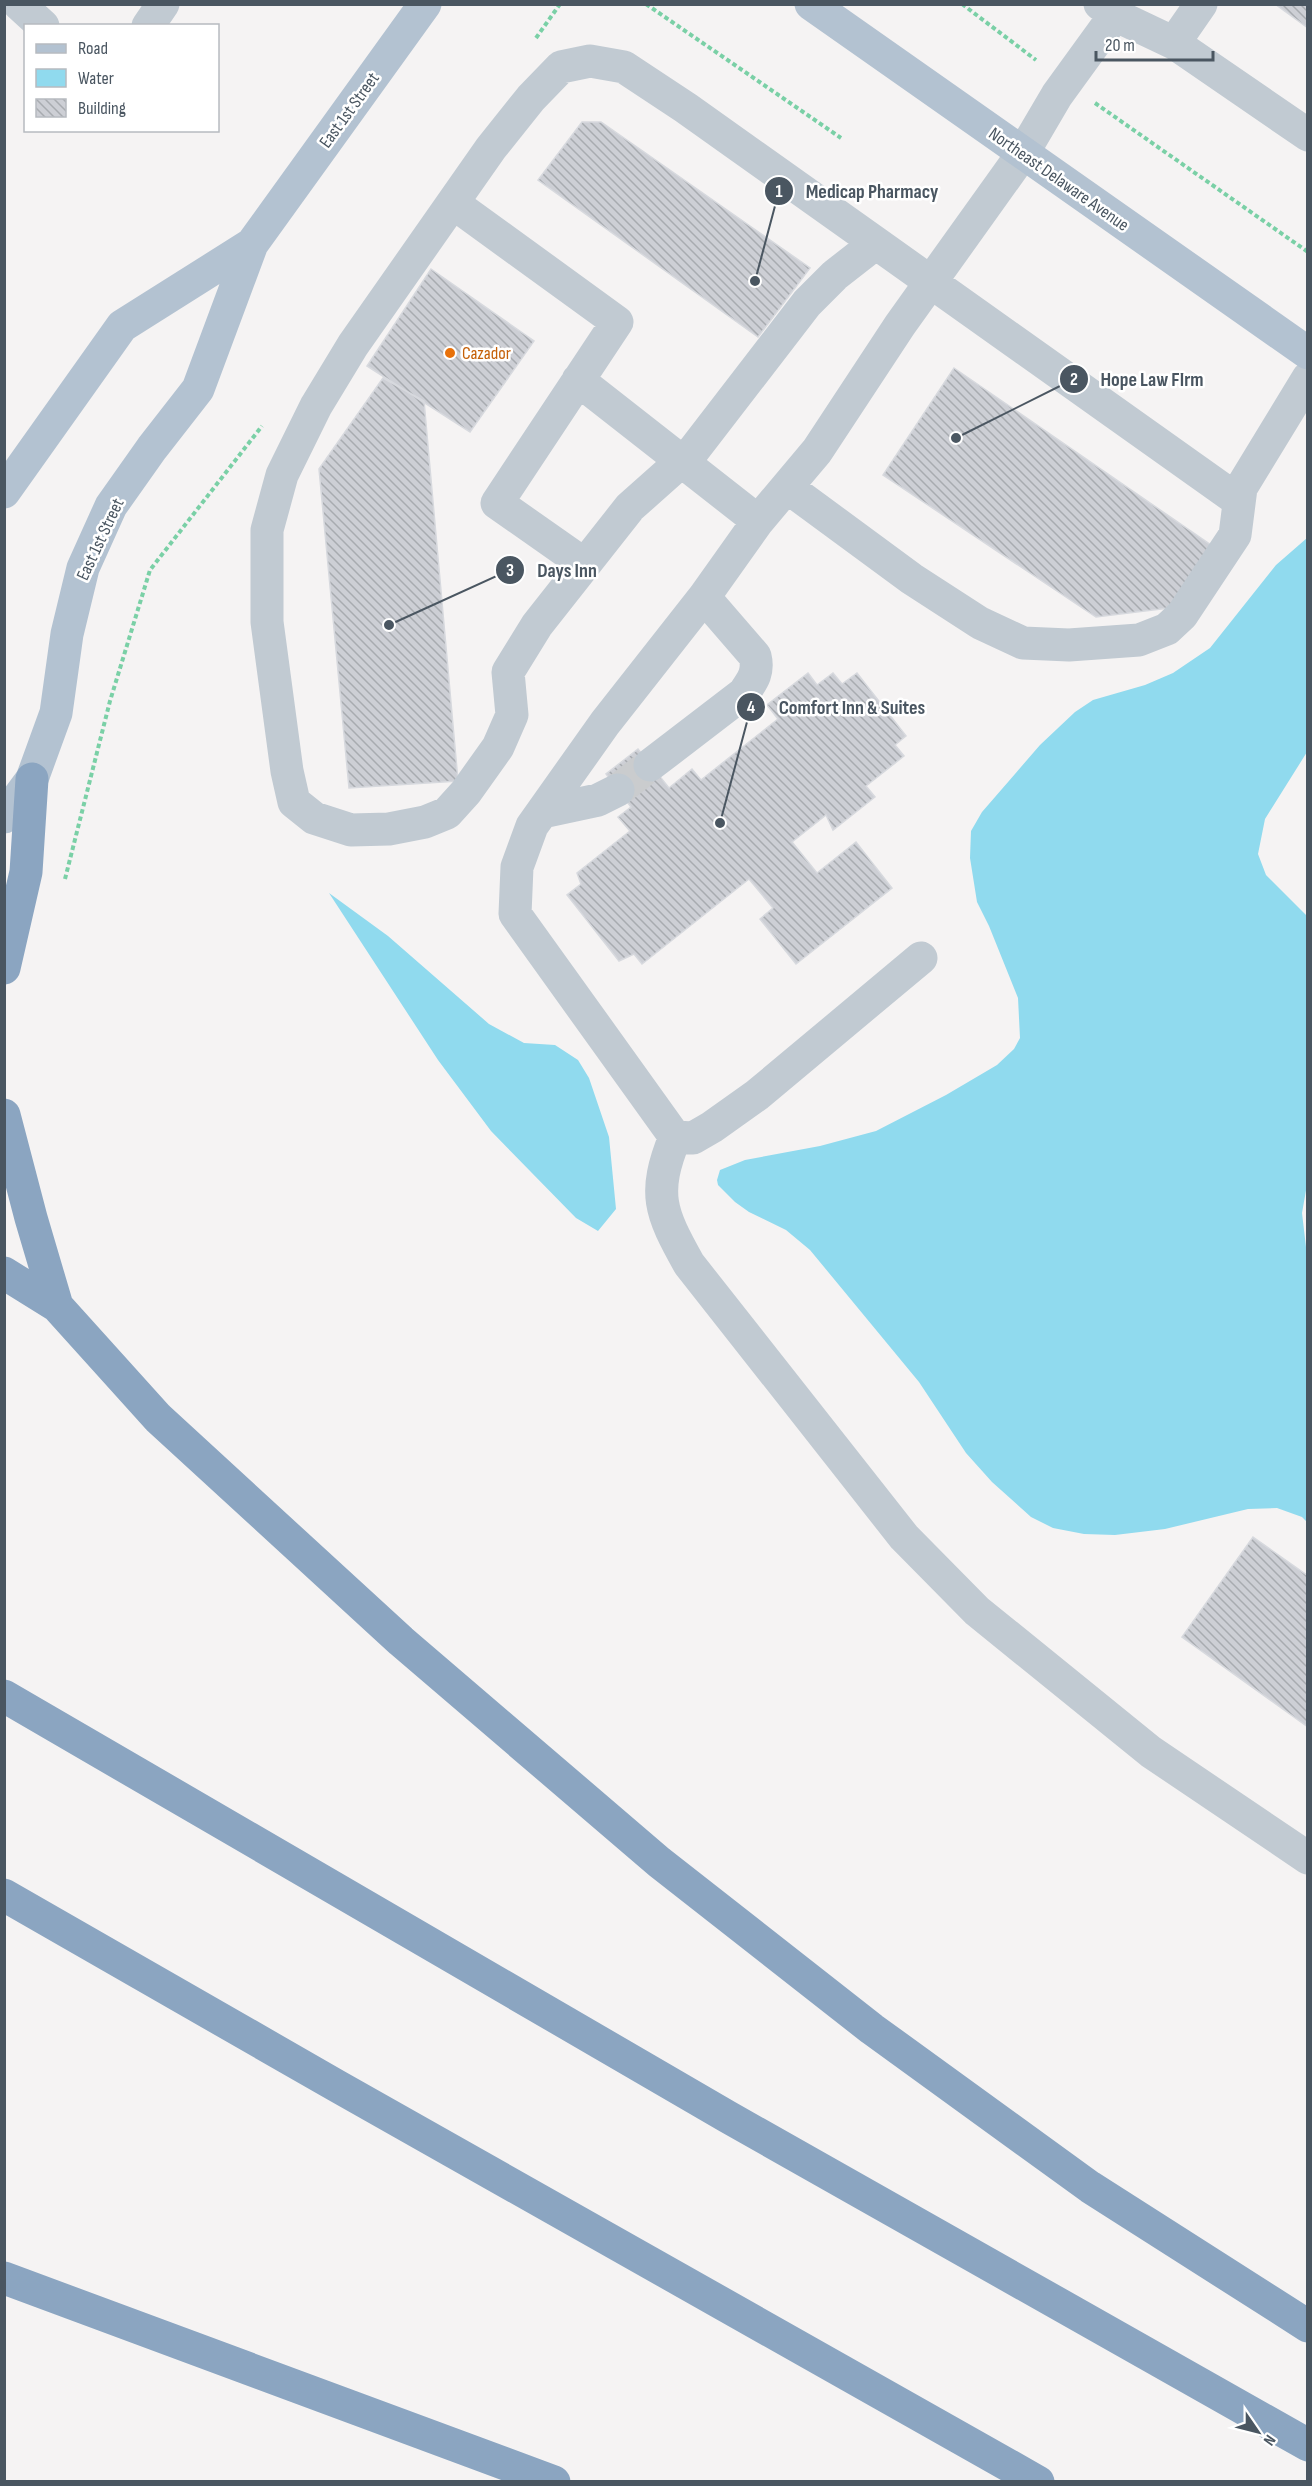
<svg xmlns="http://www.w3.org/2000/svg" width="1312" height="2486" font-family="'Sofia Sans Condensed',sans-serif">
	<defs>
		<pattern id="building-back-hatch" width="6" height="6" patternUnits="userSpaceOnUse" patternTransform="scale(1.5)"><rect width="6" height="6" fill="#cdcfd5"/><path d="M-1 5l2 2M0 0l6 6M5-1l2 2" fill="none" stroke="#a8abb0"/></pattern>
	</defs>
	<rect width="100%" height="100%" fill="#f5f3f3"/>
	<path fill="#90daee" d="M1307 538V752L1265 819 1258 854 1266 875 1307 916 1308 1179 1302 1213 1308 1264 1307 1522 1302 1517 1277 1508 1248 1509 1165 1529 1115 1535 1084 1534 1053 1528 1031 1517 992 1482 966 1453 919 1382 810 1250 786 1230 749 1212 735 1202 718 1185 717 1180 720 1170 745 1160 820 1146 876 1131 946 1095 997 1065 1014 1049 1020 1038 1018 998 989 926 977 902 970 858 971 831 982 812 1040 745 1075 712 1093 700 1145 685 1173 673 1210 648 1276 565Z
		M329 893 388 936 489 1024 524 1043 555 1045 578 1060 589 1078 609 1137 616 1209 598 1231 576 1218 491 1131 438 1060Z"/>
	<path fill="url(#building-back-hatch)" stroke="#d7d9de" stroke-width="1.5" d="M1275 4H1308V28Z
		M582 122H601L810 268 758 337 538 180Z
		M431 269 534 341 470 432 367 366Z
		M954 368 1211 545 1169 608 1096 617 883 475Z
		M383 378 424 401 458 781 349 788 319 469Z
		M808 673 817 685 833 673 842 684 857 673 906 736 895 745 904 756 866 786 875 797 833 830 826 815 792 842 817 873 856 842 892 888 796 964 760 919 773 908 749 879 642 964 634 954 619 961 567 895 581 884 577 873 630 831 618 817 631 807 606 774 638 749 669 788 692 769 701 780 778 719 767 705Z
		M1253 1537 1308 1576V1727L1182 1637Z"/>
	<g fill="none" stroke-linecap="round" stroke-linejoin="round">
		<path stroke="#caccce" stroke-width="33" stroke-dasharray="33 16" stroke-linecap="butt" d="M618 790 650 765"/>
		<path stroke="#7ad0a6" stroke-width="4" stroke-dasharray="4.5 3" stroke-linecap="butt" d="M646 4 841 138
			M962 4 1036 60
			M536 38 560 4
			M1095 103 1308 252
			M65 879 110 701 150 570 262 426"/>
		<path stroke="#c1cad2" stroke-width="33" d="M19 4 43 26
			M1115 15 1174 43 1308 135
			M148 26 163 4
			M1174 43 1201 4
			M453 203 617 322 497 503 584 564
			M876 243 835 275 807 303 693 451 630 507 537 625 508 672 512 715 498 747 466 792 447 813 425 822 389 829 351 830 314 818 294 802 287 771 267 622V530L282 475 316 406 353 345 491 148 531 98 561 67 590 61 624 67 686 108 876 243 1239 501
			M578 380 758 521
			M787 487 912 579 980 623 1023 643 1069 645 1139 640 1167 629 1182 615 1235 535 1241 488 1308 378
			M650 765 744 693C753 680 759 672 755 656L704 597
			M542 812 598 800 618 790
			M921 958 757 1095 712 1127 693 1138 675 1137 515 914 517 867 532 826 605 723 704 597 758 521 817 451 900 325 1023 153 1057 95 1115 15 1100 4
			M675 1137C652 1194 660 1212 689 1264L904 1537 977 1611 1151 1752 1308 1858"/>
		<path stroke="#b3c2d1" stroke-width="33" d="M811 4 1308 353
			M4 492 122 326 252 244
			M4 817 32 779 56 713 67 634 83 568 111 506 152 448 198 389 252 244 425 4"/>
		<path stroke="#8ba5c1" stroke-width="33" d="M4 968 26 872 32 779
			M4 1115 31 1218 57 1306
			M4 1273 57 1306 158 1418 401 1641 659 1862 872 2029 1090 2187 1308 2326
			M4 1696 728 2117 1308 2445
			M4 1895 337 2086 1038 2482
			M4 2278 554 2482"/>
	</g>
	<circle fill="#e8710a" stroke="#fff" stroke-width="2" cx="450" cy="353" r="6"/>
	<g text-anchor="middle" stroke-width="5" stroke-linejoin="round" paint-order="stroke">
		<g font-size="18" fill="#4a5661" stroke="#fff">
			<text transform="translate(349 110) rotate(-54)" y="6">East 1st Street</text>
			<text transform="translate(1059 179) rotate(35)" y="6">Northeast Delaware Avenue</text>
			<text transform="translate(100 539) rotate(-65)" y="6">East 1st Street</text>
		</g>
		<g font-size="18" fill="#c56008" stroke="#fff" text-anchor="start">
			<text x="462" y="359">Cazador</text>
		</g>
	</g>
	<path fill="none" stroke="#4a5661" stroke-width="2" d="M755 281L779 191M956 438L1074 379M389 625L510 570M720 823L751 707"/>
	<g fill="#4a5661" stroke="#fff" stroke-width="2">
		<circle cx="755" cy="281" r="6"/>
		<circle cx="956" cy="438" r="6"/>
		<circle cx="389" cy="625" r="6"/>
		<circle cx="720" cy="823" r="6"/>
		<circle cx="779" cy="191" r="15"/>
		<circle cx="1074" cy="379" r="15"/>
		<circle cx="510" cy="570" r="15"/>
		<circle cx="751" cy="707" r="15"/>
	</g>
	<g font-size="18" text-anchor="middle" font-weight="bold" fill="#fff">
		<text x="779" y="197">1</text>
		<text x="1074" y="385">2</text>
		<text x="510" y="576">3</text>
		<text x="751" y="713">4</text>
	</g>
	<g font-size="20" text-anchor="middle" font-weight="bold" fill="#4a5661" stroke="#fff" stroke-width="5" stroke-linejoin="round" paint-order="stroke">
		<text x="872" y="198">Medicap Pharmacy</text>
		<text x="1152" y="386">Hope Law FIrm</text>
		<text x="567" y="577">Days Inn</text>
		<text x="852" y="714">Comfort Inn &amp; Suites</text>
	</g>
	<rect width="1312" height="2486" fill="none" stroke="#4a5661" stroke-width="12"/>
	<rect x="24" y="24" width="195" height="108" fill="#ffffff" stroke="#b7bbc0" stroke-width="1.5"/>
	<rect x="36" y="44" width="30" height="9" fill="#b3c2d1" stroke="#b7bbc0" stroke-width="1.5"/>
	<text x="78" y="54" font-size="18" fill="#4a5661">Road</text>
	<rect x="36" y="69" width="30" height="18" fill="#90daee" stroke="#b7bbc0" stroke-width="1.5"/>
	<text x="78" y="84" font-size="18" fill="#4a5661">Water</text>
	<rect x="36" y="99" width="30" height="18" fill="url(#building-back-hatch)" stroke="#b7bbc0" stroke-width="1.5"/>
	<text x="78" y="114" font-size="18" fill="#4a5661">Building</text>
	<g transform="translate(1258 2432) rotate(125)" stroke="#ffffff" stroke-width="4.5" paint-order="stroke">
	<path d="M0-4.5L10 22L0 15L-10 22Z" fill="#4a5661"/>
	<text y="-9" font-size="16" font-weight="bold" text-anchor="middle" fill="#4a5661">N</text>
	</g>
	<path d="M1096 51v9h117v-9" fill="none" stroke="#4a5661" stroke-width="3"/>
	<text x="1105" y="51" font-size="18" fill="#4a5661" stroke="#ffffff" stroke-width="4.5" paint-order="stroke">20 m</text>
</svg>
